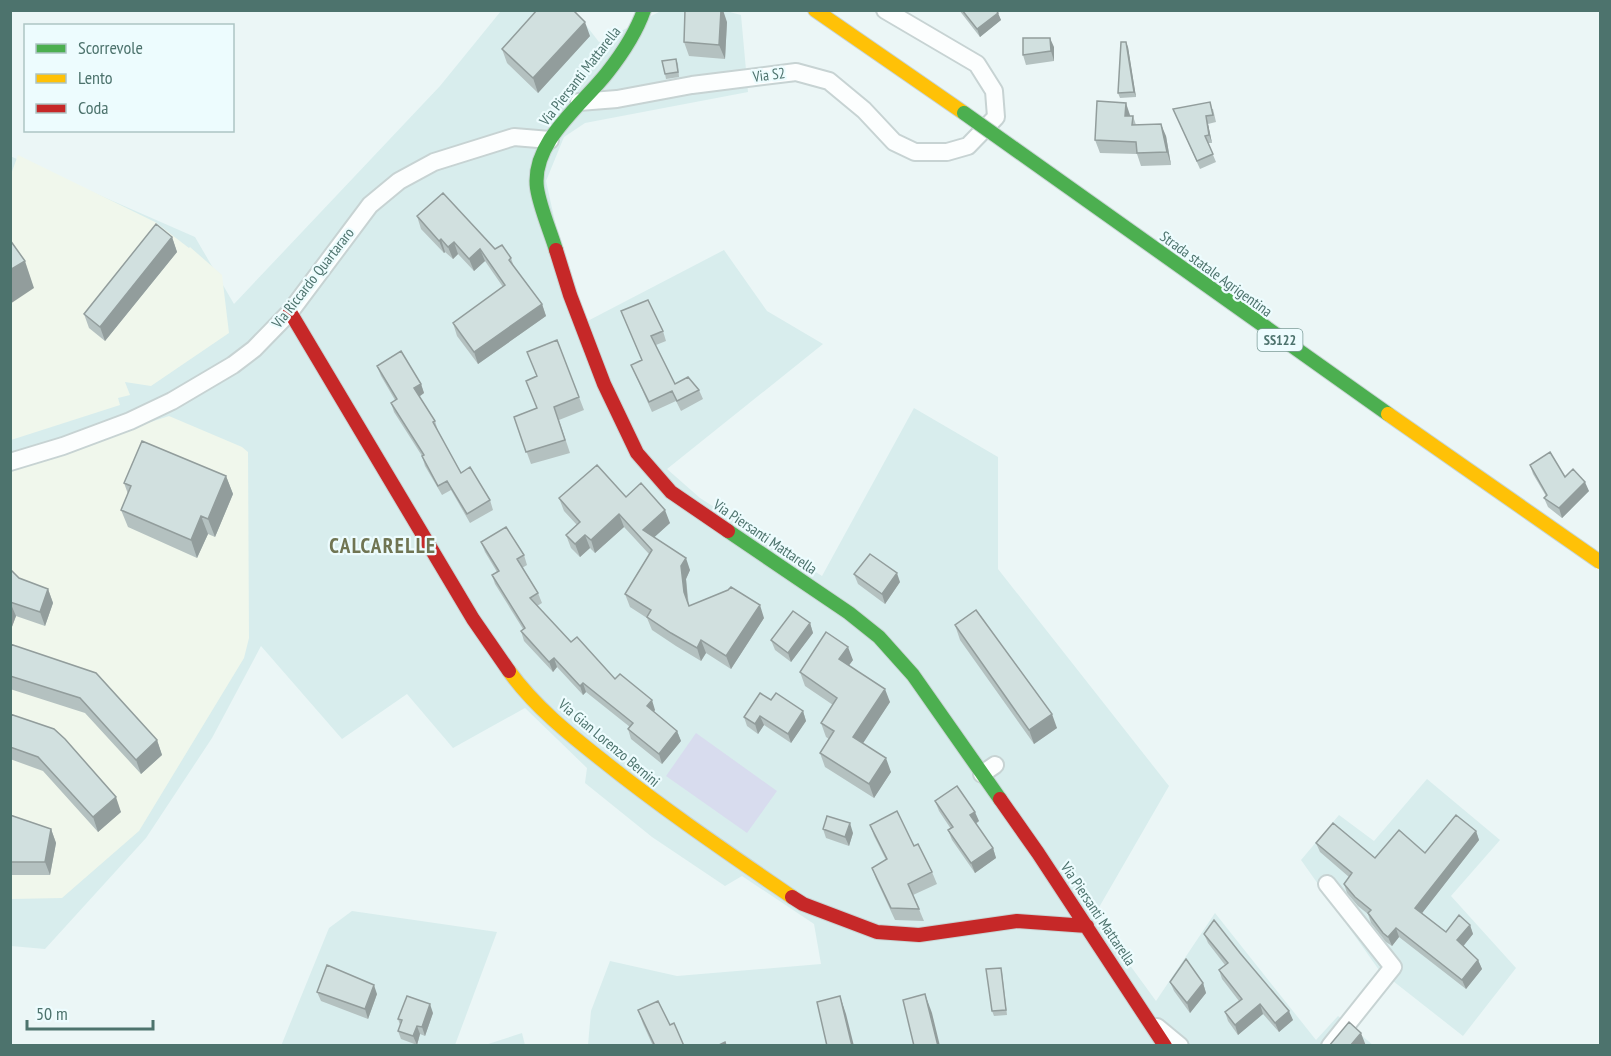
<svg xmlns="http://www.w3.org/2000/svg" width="1611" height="1056" font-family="'PT Sans Narrow',sans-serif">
	<rect width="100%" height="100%" fill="#ebf6f6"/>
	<path fill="#d8eded" d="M501 11H575L599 42 661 11H726L741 15 748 92 585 123 564 137 546 181 578 326 724 250 767 311 823 344 667 469 700 498 822 576 914 408 998 457V569L1169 786 1094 916 1156 1001 1215 913 1316 1040 1338 1016 1373 1045H588L591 1011 610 961 677 976 821 964 814 924 742 876 725 886 652 837 585 783 587 768 525 708 453 748 407 694 342 739 261 646 212 738 146 838 45 949 11 946 10 156 195 237 234 304 440 86Z
		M1427 779 1500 840 1451 896 1516 968 1463 1036 1379 970 1301 860 1339 815 1374 841Z
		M352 911 497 932 455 1045 281 1046 329 928Z
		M522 1033 525 1045H485Z"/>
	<path fill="#f0f7ec" d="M18 155 155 222 189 248 190 247 222 275 229 333 151 386 125 382 130 395 118 398 120 405 11 440 10 177Z
		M169 416 242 447 248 452 249 638 244 658 139 831 62 898 11 899V468Z"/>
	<path fill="#d8dcee" d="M696 733 777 791 747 833 666 776Z"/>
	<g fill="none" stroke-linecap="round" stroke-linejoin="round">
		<g stroke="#c7d3d3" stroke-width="20">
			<path id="street" d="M579 102 617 99 692 85 796 72 829 81 864 110 894 142 915 152H947L968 146 996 117 994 91 977 64 885 10
				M10 462 63 446 130 421 172 401 233 365 254 349 290 312 370 205 399 181 434 162 514 137 550 140
				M982 774 995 765
				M1327 884 1393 967 1330 1046
				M1157 1027 1180 1046"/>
		</g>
		<g stroke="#c8d4d4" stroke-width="16">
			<path id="fast" d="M556 250C550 230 540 208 537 188 531 142 582 105 607 73 622 54 636 33 644 10
				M728 531 849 613 879 637 913 675 1000 799"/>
		</g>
		<g stroke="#c8d4d4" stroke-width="16">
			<path id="slow" d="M815 10 964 113
				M509 671C534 706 569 734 602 760 663 809 728 853 792 897"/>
		</g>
		<g stroke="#c8d4d4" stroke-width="16">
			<path id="jam" d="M556 250 570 295 604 384 637 453 671 492 728 531
				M290 312 473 619 509 671
				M1000 799 1038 853 1165 1046
				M792 897 803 904 877 932 919 935 1017 921 1087 926"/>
		</g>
		<use href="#street" stroke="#fcfefe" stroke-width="16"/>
		<use href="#fast" stroke="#4caf50" stroke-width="14"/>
		<use href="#slow" stroke="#ffc107" stroke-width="14"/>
		<use href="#jam" stroke="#c62828" stroke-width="14"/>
		<g stroke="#c7d5d3" stroke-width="16" stroke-linecap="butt">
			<path id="fast-bridge" d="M964 113 1388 414"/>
		</g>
		<g stroke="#c7d5d3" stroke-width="16" stroke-linecap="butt">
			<path id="slow-bridge" d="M1388 414 1600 562"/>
		</g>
		<use href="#fast-bridge" stroke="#4caf50" stroke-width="14"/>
		<use href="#slow-bridge" stroke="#ffc107" stroke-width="14"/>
	</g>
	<path fill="#b4c1c0" d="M959 10H996L1001 20 980 37Z
		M727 22 725 59 689 56 684 42Z
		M590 36 538 93 507 63 502 49Z
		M1054 47V61L1026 65 1023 55Z
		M1128 47 1136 97 1120 98 1118 93Z
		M676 59 678 64 679 77 666 79 665 74Z
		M1173 109H1213L1216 122 1208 124 1212 143H1208L1216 162 1200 169Z
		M1130 116H1133L1136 125 1166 136 1171 165 1141 166 1137 154 1100 153 1095 140Z
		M417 216 495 249 511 258 514 267 542 304 546 316 478 364 457 336 453 323 503 287 485 261 474 271 458 254 453 259 445 252 444 253 421 229Z
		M172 237 177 252 105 341 89 328 84 314Z
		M621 311 663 331 666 341 656 345 675 384 699 390 703 399 681 411 676 401 652 412 631 365 642 360Z
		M557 340 584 410 559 420 570 453 531 464 514 417 537 408V376Z
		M377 366 421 384 424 393 419 397 435 421 438 431 461 473 490 500 493 510 470 523 451 490 442 495 425 466 422 456 394 412 391 403 395 400 381 376Z
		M1530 465 1565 477 1589 491 1562 518 1548 507 1544 498 1546 496 1533 474Z
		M226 476 233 494 215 537 208 534 197 558 128 527 121 510 128 494 124 483Z
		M626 497 670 523 654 537 690 570 686 579 689 606 764 618 731 669 706 653 701 661 676 646 652 630 647 618 630 607 625 594 649 554 624 527 595 553 590 548 580 557 571 548 566 535 577 525 564 511 559 498Z
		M481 542 524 555 527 565 522 568 538 593 542 603 537 606 571 642 615 679 655 710 654 712 677 731 681 741 662 764 631 739 628 729 630 727 586 692 583 695 557 667 553 672 524 641 521 631 523 629 495 584 492 575 497 572 485 552Z
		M10 569 19 578 48 589 53 603 45 626 16 616 10 632Z
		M854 574 900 582 885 604 858 584Z
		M810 623 813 633 791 662 775 650 771 640Z
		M955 625 1057 728 1034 744 960 640Z
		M10 644 157 740 162 755 141 774 85 713 10 689Z
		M853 660 849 665 890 702 862 743 891 772 874 798 825 767 820 753 829 739 826 737 821 723 833 705 805 686 800 672Z
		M771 700 803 711 806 721 791 743 764 725 758 734 747 726 744 717Z
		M10 714 121 812 98 832 43 771 10 759Z
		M935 801 979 821 976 824 993 848 996 858 975 873 952 840 948 830 951 829 939 811Z
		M10 815 51 829 56 843 50 875H10Z
		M870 825 914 846 932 872 937 884 913 895 924 921 895 920 876 879 872 868 886 860 874 836Z
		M823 829 853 833 849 846 826 838Z
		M1476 831 1479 840 1422 913 1446 932 1470 925 1473 934 1463 946 1478 960 1482 969 1466 989 1399 937 1392 946 1386 942 1371 923 1368 914 1358 906 1347 893 1344 884 1349 877 1320 852 1316 843 1375 858 1425 853Z
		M1204 934 1293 1020 1279 1032 1263 1014 1238 1035 1228 1021 1225 1012 1239 1001 1222 979 1219 970 1225 965 1208 943Z
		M1002 972 1007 1015 994 1016 992 1011Z
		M1170 982 1203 983 1206 993 1190 1013 1174 991Z
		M317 992 377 994 368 1019 321 1001Z
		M638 1010 670 1025 684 1046H653L643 1024Z
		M433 1013 425 1036 420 1034 417 1045 401 1039 398 1031 400 1025 398 1019Z"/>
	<path fill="#929d9c" d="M721 10H723L727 22 725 59 719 45Z
		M998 13 1001 20 980 37 977 29Z
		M585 22 590 36 538 93 533 78Z
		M1050 38 1054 47V61L1051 51Z
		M1126 42 1128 47 1136 97 1134 92Z
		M1126 103 1130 115V129L1125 116Z
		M1206 116 1208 124 1212 143 1209 135Z
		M1161 124 1166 136 1171 165 1167 152Z
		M172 237 177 252 105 341 100 327Z
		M441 239 445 252 444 253 439 241Z
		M454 242 458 254 453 259 448 247Z
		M480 249 485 261 474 271 469 259Z
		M25 261 34 288 10 304V270Z
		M542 304 546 316 478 364 474 352Z
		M421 384 424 393 417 398 414 388Z
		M226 476 233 494 215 537 208 519Z
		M1585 482 1589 491 1562 518 1559 508Z
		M665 510 670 523 648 543 643 530Z
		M619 514 624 527 595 553 591 540Z
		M201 516 208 534 197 558 191 540Z
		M585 535 590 548 580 557 575 544Z
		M686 558 690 570 686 579 688 605 684 592 681 566Z
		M897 573 900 582 885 604 882 594Z
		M48 589 53 603 45 626 40 612Z
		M10 602 16 616 10 632Z
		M760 605 764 618 731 669 726 656Z
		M810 623 813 633 791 662 788 653Z
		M701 640 706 653 701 661 697 648Z
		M848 647 853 660 844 672 839 659Z
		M554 658 557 667 553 672 549 662Z
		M583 683 586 692 583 695 580 686Z
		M885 689 890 702 858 751 853 737Z
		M652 700 655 710 650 716 647 706Z
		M803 711 806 721 791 743 788 734Z
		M1052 714 1057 728 1034 744 1029 730Z
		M760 716 764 725 758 734 755 724Z
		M677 731 681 741 662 764 659 754Z
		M157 740 162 755 141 774 136 760Z
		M886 758 891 772 874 798 869 784Z
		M116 797 121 812 98 832 93 817Z
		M975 812 979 821 973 825 970 815Z
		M850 823 853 833 849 846 845 837Z
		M51 829 56 843 50 875 45 862Z
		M1476 831 1479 840 1419 917 1415 908Z
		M993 848 996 858 975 873 971 863Z
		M1470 925 1473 934 1461 949 1457 940Z
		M1396 928 1399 937 1392 946 1388 937Z
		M1478 960 1482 969 1466 989 1462 980Z
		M1203 983 1206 993 1190 1013 1187 1003Z
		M374 985 377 994 368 1019 365 1009Z
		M925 994 932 1013 940 1046H938Z
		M840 996 846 1014 854 1046H852Z
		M430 1004 433 1013 425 1036 422 1027Z
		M1260 1004 1263 1014 1238 1035 1235 1025Z
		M1289 1011 1293 1020 1279 1032 1275 1023Z
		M417 1026 420 1034 417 1045 413 1036Z
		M1361 1033 1366 1046H1350Z"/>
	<path fill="#d1e0df" stroke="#929d9c" stroke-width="1.5" d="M537 10H573L585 22 533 78 502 49Z
		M685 10H721L719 45 684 42Z
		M962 10H996L998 13 977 29Z
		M1023 38H1050L1051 51 1023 55Z
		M1121 42H1126L1134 92 1118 93Z
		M676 59 678 72 665 74 662 61Z
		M1097 101 1126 103 1125 116H1133L1132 125 1161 124 1167 152 1137 153 1136 142 1095 140Z
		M1210 102 1213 115 1206 116 1209 135 1205 136 1213 154 1197 161 1173 109Z
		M443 193 495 249 502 245 511 258 509 260 542 304 474 352 453 323 505 285 480 249 469 259 454 242 448 247 441 239 439 241 417 216Z
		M156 224 172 237 100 327 84 314Z
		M10 240 25 261 10 270Z
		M648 300 663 331 651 336 675 384 688 377 699 390 677 401 672 391 649 402 631 365 642 360 621 311Z
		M557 340 579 397 554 407 565 440 526 452 514 417 537 408 526 381 537 376 527 352Z
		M401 351 421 384 414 388 435 421 433 422 461 473 470 467 490 500 467 514 447 481 438 486 422 456 424 455 391 403 397 399 377 366Z
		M142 441 226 476 208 519 201 516 191 540 121 510 131 486 124 483Z
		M1550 452 1565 477 1573 469 1585 482 1559 508 1544 498 1547 495 1530 465Z
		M597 465 626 497 641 483 665 510 643 530 686 558 681 566 684 592 689 606 728 590 731 587 760 605 726 656 701 640 697 648 671 633 647 617 651 610 625 594 652 550 619 514 591 540 585 535 575 544 566 535 580 522 559 498Z
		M506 527 524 555 517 559 538 593 530 598 571 642 577 637 615 679 620 674 652 700 647 706 677 731 659 754 628 729 633 723 583 683 580 686 554 658 549 662 521 631 525 628 492 575 499 571 481 542Z
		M870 554 897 573 882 594 854 574Z
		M10 569 19 578 48 589 40 612 10 602Z
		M976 610 1052 714 1029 730 955 625Z
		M793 611 810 623 788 653 771 640Z
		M826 632 848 647 839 659 885 689 853 737 886 758 869 784 820 753 834 731 821 723 837 698 800 672Z
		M10 644 96 673 157 740 136 760 80 698 10 676Z
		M760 693 771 700 776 693 803 711 788 734 760 716 755 724 744 717Z
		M10 714 54 729 65 739 116 797 93 817 38 757 10 747Z
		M957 786 975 812 970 815 993 848 971 863 948 830 953 827 935 801Z
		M897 811 914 846 918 844 932 872 908 884 919 909 891 908 872 868 887 859 870 825Z
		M10 815 51 829 45 862H10Z
		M1456 815 1476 831 1415 908 1446 932 1459 915 1470 925 1457 940 1478 960 1462 980 1396 928 1388 937 1383 933 1368 913 1371 910 1355 897 1344 884 1352 873 1316 843 1333 823 1375 858 1399 830 1425 853Z
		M827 816 850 823 845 837 823 829Z
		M1214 920 1240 953 1289 1011 1275 1023 1260 1004 1235 1025 1225 1012 1242 999 1219 970 1228 963 1204 934Z
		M1186 959 1203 983 1187 1003 1170 982Z
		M327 965 374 985 365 1009 317 992Z
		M1001 968 1006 1010 992 1011 986 969Z
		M925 994 938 1046H914L903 1000Z
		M407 996 430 1004 422 1027 417 1026 413 1036 398 1031 402 1020 398 1019Z
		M840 996 852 1046H827L817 1002Z
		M658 1001 670 1025 674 1023 684 1046H655L638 1010Z
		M1349 1022 1361 1033 1350 1046H1329Z
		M725 1042 726 1046H717Z"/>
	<g text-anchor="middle" stroke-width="4.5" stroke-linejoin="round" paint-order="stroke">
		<rect fill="#edfcfe" stroke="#7d9c98" stroke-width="1.5" x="1257.5" y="329" width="45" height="22" rx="4.5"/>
		<g font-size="14" font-weight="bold" fill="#4d736d">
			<text x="1280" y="345">SS122</text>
		</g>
		<g font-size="15" fill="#4d736d" stroke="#edfcfe">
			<text transform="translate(769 75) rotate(-7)" y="5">Via S2</text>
			<text transform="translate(580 76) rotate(-52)" y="5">Via Piersanti Mattarella</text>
			<text transform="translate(1216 274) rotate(36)" y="5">Strada statale Agrigentina</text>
			<text transform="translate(313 278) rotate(-52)" y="5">Via Riccardo Quartararo</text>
			<text transform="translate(765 537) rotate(34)" y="5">Via Piersanti Mattarella</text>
			<text transform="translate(609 743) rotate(40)" y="5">Via Gian Lorenzo Bernini</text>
			<text transform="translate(1098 914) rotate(56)" y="5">Via Piersanti Mattarella</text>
		</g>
		<g font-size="21" font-weight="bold" letter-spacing="1.5" fill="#707553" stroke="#edfcfe">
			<text x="383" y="553">CALCARELLE</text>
		</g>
	</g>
	<rect width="1611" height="1056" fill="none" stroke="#4d736d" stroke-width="24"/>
	<rect x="24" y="24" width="210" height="108" fill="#edfcfe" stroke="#adc5c4" stroke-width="1.5"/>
	<rect x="36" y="44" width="30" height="9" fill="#4caf50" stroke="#adc5c4" stroke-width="1.5"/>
	<text x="78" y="54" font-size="18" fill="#4d736d">Scorrevole</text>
	<rect x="36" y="74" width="30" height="9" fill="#ffc107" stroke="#adc5c4" stroke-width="1.5"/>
	<text x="78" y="84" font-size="18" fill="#4d736d">Lento</text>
	<rect x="36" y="104" width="30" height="9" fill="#c62828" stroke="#adc5c4" stroke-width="1.5"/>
	<text x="78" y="114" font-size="18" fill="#4d736d">Coda</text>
	<path d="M27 1020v9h126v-9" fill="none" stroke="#4d736d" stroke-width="3"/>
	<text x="36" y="1020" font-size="18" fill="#4d736d" stroke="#edfcfe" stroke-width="4.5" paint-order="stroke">50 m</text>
</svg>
